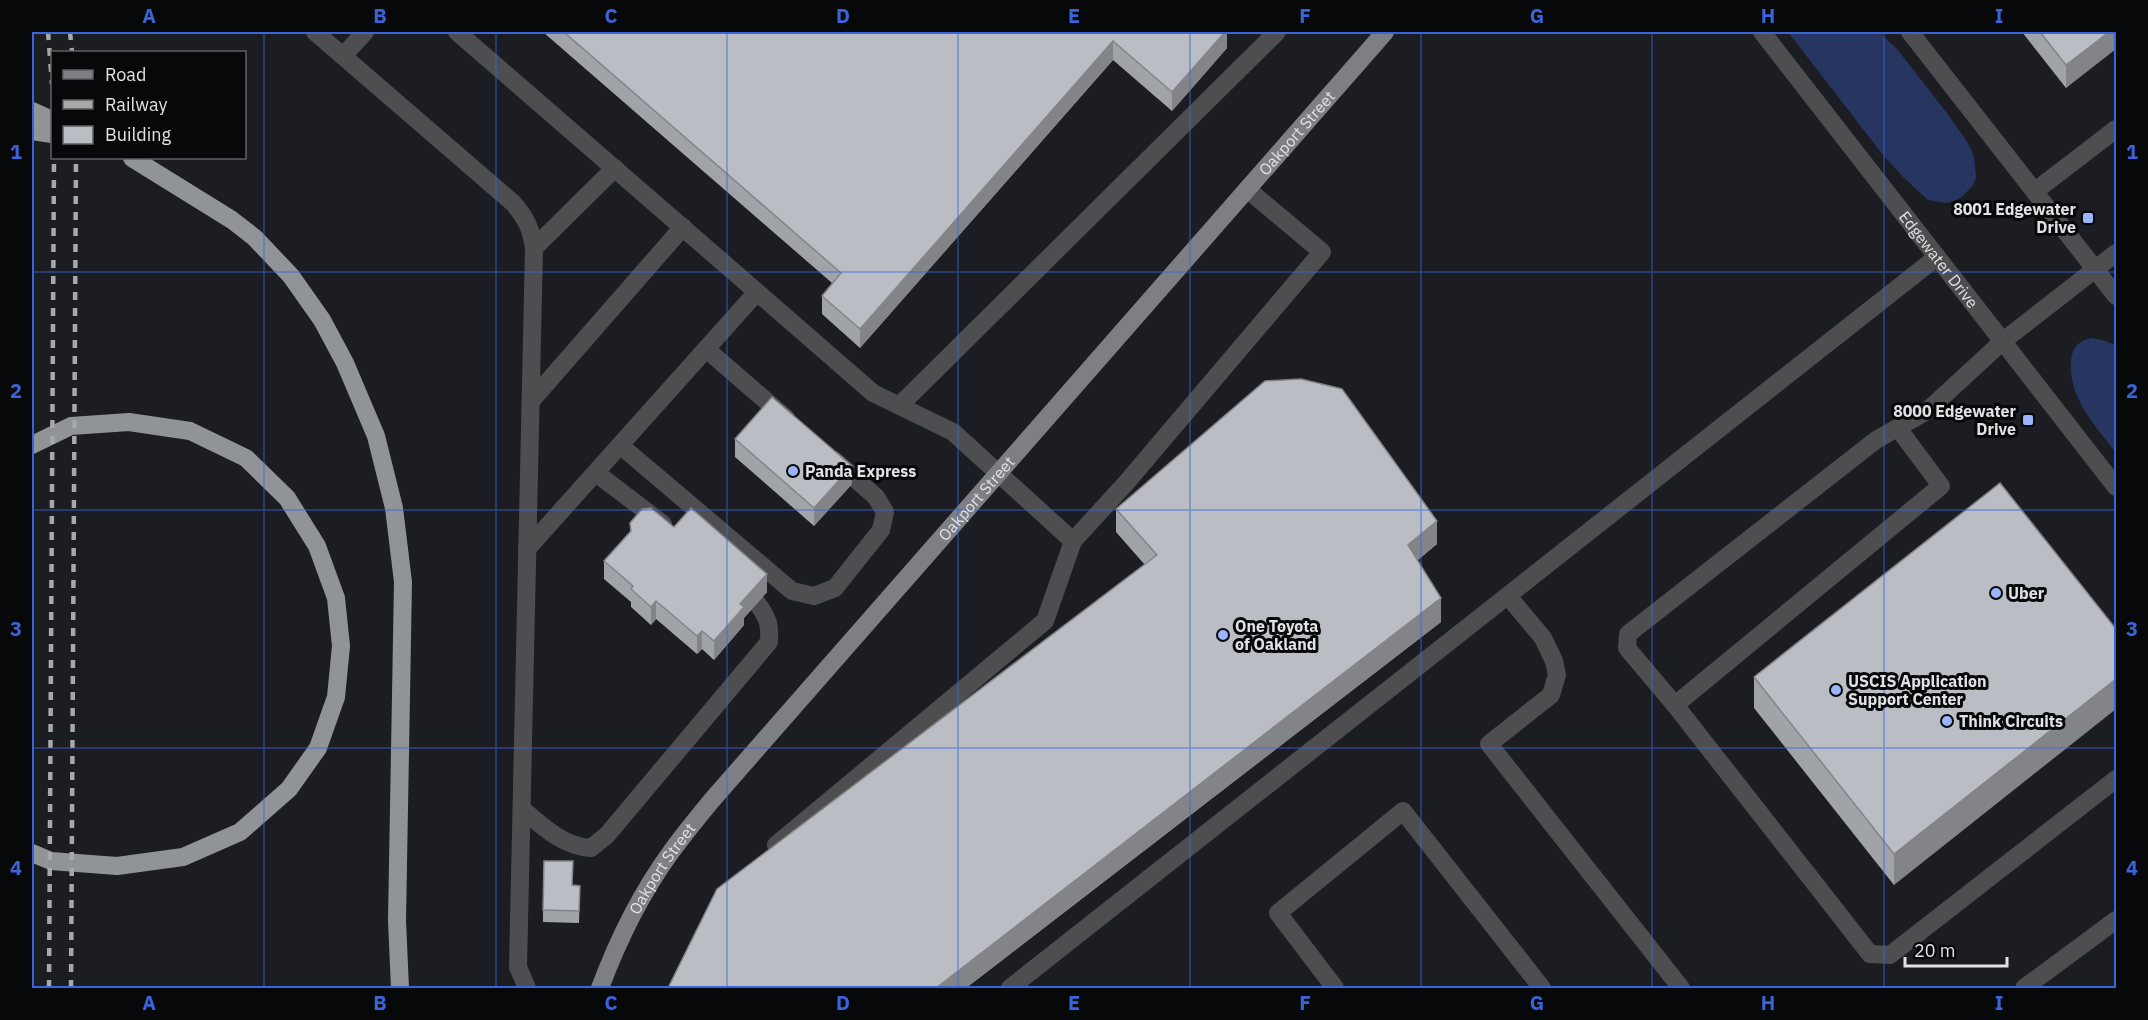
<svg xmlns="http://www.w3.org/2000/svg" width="2148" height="1020" font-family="'IBM Plex Sans',sans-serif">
	<rect width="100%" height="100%" fill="#1c1d22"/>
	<path fill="#273561" d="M1788 32H1879L1897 49 1947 113 1966 140 1974 156 1976 177 1973 185 1962 197 1956 200 1947 203 1928 200 1903 177 1883 155Z
		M2091 338 2102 340 2116 345V453C2096 426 2068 398 2071 361 2072 348 2078 341 2091 338Z"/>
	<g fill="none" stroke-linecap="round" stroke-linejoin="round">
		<g stroke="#4e4e51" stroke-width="18">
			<path d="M315 32 513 203C526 217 531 229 534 248L518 967 527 988"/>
			<path d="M457 32 757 292"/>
			<path id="s1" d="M1762 32 2116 487"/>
			<path d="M1910 32 2116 296"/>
			<path d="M344 55 365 32"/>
			<path d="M2035 191 2116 129"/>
			<path d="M534 248 615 168"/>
			<path d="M2116 253 2003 341 1927 411 1876 440 1628 634 1627 648 1675 705 1870 954 1890 955 2116 779"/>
			<path d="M706 349 786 418"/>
			<path d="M531 401 683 227"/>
			<path d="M900 405 1277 32"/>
			<path d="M621 446 792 591 814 596 835 588 881 530 885 512 876 497 834 460"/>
			<path d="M596 473 663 524"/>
			<path d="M527 549 757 292 873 393 953 432 1073 541"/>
			<path d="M1508 596 1543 638 1554 661 1557 675 1551 695 1489 744 1681 988"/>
			<path d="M1675 705 1941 486 1898 428"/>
			<path d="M522 809C543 827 563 846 591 848L607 835 769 642C770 624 768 618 757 603"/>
			<path d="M776 845 1045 621 1073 541 1126 483 1322 252 1247 189"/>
			<path d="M1010 988 1937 257"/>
			<path d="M1335 988 1278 913 1403 811 1542 988"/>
			<path d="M2024 988 2116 920"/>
		</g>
		<path stroke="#7d7f84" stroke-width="18" id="s2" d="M600 988C618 940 641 893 671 852 684 834 698 817 712 800L1385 32"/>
		<path stroke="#909398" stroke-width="18" d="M32 111 52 120
			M32 131 52 134
			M132 158 232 220 255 238 291 276 322 320 345 363 376 436 394 508 403 582 397 921 400 988
			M32 445 71 426 129 422 190 431 246 458 287 498 317 546 336 598 341 646 336 697 318 748 289 789 240 832 183 857 117 866 51 861 32 853"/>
		<path stroke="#a7a8ab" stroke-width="4.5" stroke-dasharray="8 8" stroke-linecap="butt" d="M48 32 52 84
			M70 32 72 52
			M49 988 54 158
			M71 988 76 158"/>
	</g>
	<path fill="#a0a3a8" d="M543 32H1227V48L1172 111 1113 60 860 348 822 314V296L832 283Z
		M2022 32H2116L2066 88Z
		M735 439 852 484 814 526 735 457Z
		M1116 509 1437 544 1418 560 1441 622 966 988H668L1145 565 1116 532Z
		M630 523 674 527 767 592 744 618V625L714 660 702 649 697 654 656 619 651 625 631 607V602L604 579V561L630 532Z
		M2116 629 1894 885 1754 708V677Z
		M573 885 580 886 579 923 543 922V910Z"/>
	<path fill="#828488" d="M1225 32H1227V48L1172 111V92Z
		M2109 32H2116V49L2066 88V65Z
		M1113 41V60L860 348V329Z
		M852 466V484L814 526V508Z
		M1437 521V544L1408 568V545Z
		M767 574V592L744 618V625L714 660V641L740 604Z
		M1441 598V622L966 988H936Z
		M656 601V619L651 625V607Z
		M702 631V649L697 654V636Z
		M2116 679V709L1894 885V854Z"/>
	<path fill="#babdc3" stroke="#828488" stroke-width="1.5" d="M564 32H1225L1172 92 1113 41 860 329 822 296 841 273Z
		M2040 32H2109L2066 65Z
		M1301 379 1342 389 1437 521 1408 545 1441 598 936 988H668L717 889 1157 555 1116 509 1265 381Z
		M772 397 852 466 814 508 735 439Z
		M2000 483 2116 629V679L1894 854 1754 677Z
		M651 508 674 527 691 508 767 574 740 604 744 607 714 641 702 631 697 636 656 601 651 607 631 589 633 586 604 561 631 531 630 523 642 509Z
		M544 861H573L572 885 580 886 579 911 543 910Z"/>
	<path fill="none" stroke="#3a64da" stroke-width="1.5" stroke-opacity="0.55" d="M264 32V988M496 32V988M727 32V988M958 32V988M1190 32V988M1421 32V988M1652 32V988M1884 32V988M32 272H2116M32 510H2116M32 748H2116"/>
	<g fill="#9bb5fd" stroke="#070809" stroke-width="2">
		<rect x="2082" y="212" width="12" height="12" rx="3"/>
		<rect x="2022" y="414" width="12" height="12" rx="3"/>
		<circle cx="793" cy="471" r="6"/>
		<circle cx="1996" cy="593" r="6"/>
		<circle cx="1223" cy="635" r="6"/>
		<circle cx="1836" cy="690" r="6"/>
		<circle cx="1947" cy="721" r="6"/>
	</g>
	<g text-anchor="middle" stroke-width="6" stroke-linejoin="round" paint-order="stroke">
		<g font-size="16" fill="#e1e2e5" stroke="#070809">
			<text dy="6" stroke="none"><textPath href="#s2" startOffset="1107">Oakport Street</textPath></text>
			<text dy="6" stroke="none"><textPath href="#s1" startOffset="288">Edgewater Drive</textPath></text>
			<text dy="6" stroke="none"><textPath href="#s2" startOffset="621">Oakport Street</textPath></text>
			<text dy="6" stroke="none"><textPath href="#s2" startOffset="135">Oakport Street</textPath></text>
		</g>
		<g font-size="16" font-weight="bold" fill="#e1e2e5" stroke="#070809" text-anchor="start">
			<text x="2076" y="215" text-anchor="end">8001 Edgewater<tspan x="2076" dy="18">Drive</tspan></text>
			<text x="2016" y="417" text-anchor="end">8000 Edgewater<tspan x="2016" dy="18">Drive</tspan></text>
			<text x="805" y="477">Panda Express</text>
			<text x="2008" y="599">Uber</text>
			<text x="1235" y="632">One Toyota<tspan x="1235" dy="18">of Oakland</tspan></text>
			<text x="1848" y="687">USCIS Application<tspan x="1848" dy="18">Support Center</tspan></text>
			<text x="1959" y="727">Think Circuits</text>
		</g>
	</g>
	<rect width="2148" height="1020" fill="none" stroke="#070809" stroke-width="66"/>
	<rect x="51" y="51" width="195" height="108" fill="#070809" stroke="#5e5f61" stroke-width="1.5"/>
	<rect x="63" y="70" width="30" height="9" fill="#7d7f84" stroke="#5e5f61" stroke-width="1.5"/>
	<text x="105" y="81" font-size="18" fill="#e1e2e5">Road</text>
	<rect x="63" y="100" width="30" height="9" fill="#a7a8ab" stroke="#5e5f61" stroke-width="1.5"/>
	<text x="105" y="111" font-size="18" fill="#e1e2e5">Railway</text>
	<rect x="63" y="126" width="30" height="18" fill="#babdc3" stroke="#5e5f61" stroke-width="1.5"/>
	<text x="105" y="141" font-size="18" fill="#e1e2e5">Building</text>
	<path d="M1905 957v9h102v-9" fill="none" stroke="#e1e2e5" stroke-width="3"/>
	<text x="1914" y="957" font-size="18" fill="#e1e2e5" stroke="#070809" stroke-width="4.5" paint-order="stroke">20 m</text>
	<rect x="33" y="33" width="2082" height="954" fill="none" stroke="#3a64da" stroke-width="2"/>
	<g font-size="20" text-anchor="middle" font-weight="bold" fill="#3a64da">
		<text x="149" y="23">A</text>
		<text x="380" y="23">B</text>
		<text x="611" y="23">C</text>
		<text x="843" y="23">D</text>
		<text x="1074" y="23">E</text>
		<text x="1305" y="23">F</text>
		<text x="1537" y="23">G</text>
		<text x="1768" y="23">H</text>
		<text x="1999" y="23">I</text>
		<text x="16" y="159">1</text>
		<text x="2132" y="159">1</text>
		<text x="16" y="398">2</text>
		<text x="2132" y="398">2</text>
		<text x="16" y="636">3</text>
		<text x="2132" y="636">3</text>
		<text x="16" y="875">4</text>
		<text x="2132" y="875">4</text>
		<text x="149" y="1010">A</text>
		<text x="380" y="1010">B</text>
		<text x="611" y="1010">C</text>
		<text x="843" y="1010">D</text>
		<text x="1074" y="1010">E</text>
		<text x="1305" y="1010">F</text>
		<text x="1537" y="1010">G</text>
		<text x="1768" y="1010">H</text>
		<text x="1999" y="1010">I</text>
	</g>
</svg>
